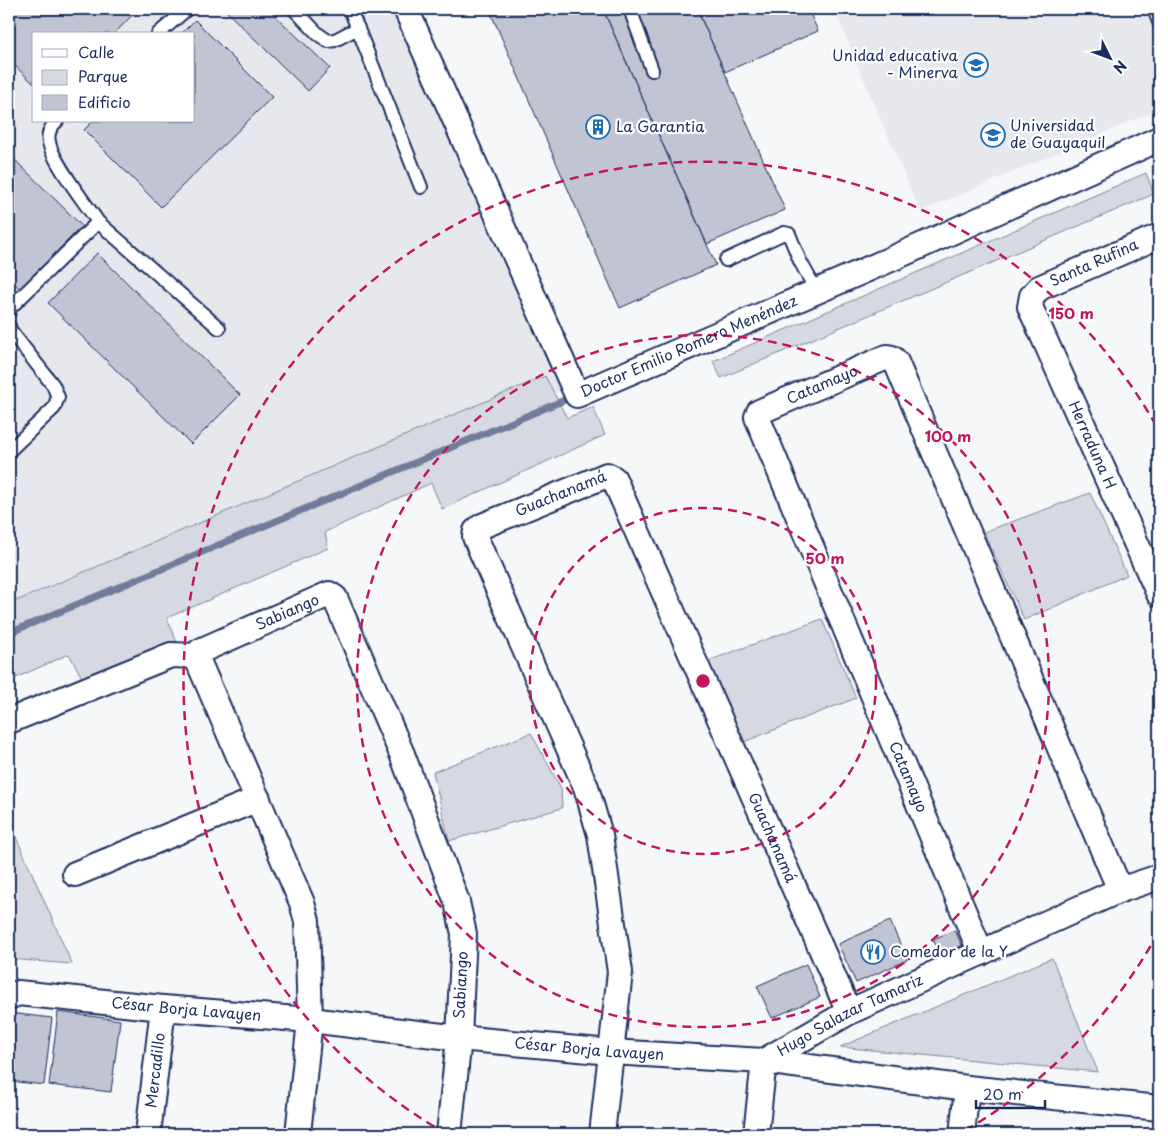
<svg xmlns="http://www.w3.org/2000/svg" width="1168" height="1143" font-family="'Playpen Sans',sans-serif">
	<rect width="100%" height="100%" fill="#f6f7f9"/>
	<filter id="ink" filterUnits="userSpaceOnUse"><feTurbulence type="fractalNoise" baseFrequency=".02" numOctaves="2"/><feDisplacementMap in="SourceGraphic" scale="10" xChannelSelector="R" yChannelSelector="G"/><feConvolveMatrix kernelMatrix="1 2 1 2 8 2 1 2 1" color-interpolation-filters="sRGB"/></filter>
	<g filter="url(#ink)">
		<path fill="#e6e8ee" fill-rule="evenodd" d="M9 9H413L572 386 9 618ZM34 34H194V121H34Z
			M834 9H1159V109L920 212Z"/>
		<path fill="#d6d9e2" stroke="#7884a0" d="M1146 173 1154 194 721 378 713 361Z
			M545 376 567 418 593 407 605 435 442 509 431 483 325 532 328 548 167 618 178 645 86 685 69 654 9 681V604Z
			M1090 493 1127 575 1024 620 984 532Z
			M822 619 856 698 741 743 708 661Z
			M531 733 561 788 562 808 449 841 433 772Z
			M9 821 72 964 9 959Z
			M1052 958 1098 1072 840 1047Z"/>
		<g fill="none" stroke-linecap="round" stroke-linejoin="round">
			<path stroke="#707c99" stroke-width="7" d="M9 633 574 396"/>
		</g>
		<path fill="#c0c4d3" stroke="#1b2f5e" d="M9 9H138L114 34H34V84L9 60Z
			M224 9H268L330 68 308 91Z
			M489 9H603L716 265 620 308Z
			M603 9H697L785 210 707 244Z
			M697 9H808L818 31 725 72Z
			M195 20 272 97 161 207 84 130 93 121H194V34H181Z
			M9 154 82 226 20 289 9 278Z
			M97 253 240 395 191 444 48 303Z
			M890 921 907 960 856 983 838 944Z
			M955 930 962 946 940 955 933 939Z
			M806 964 820 997 772 1018 757 986Z
			M58 1012 120 1020 111 1092 49 1085Z
			M9 1013 52 1018 44 1085 9 1081Z"/>
		<g fill="none" stroke-linecap="round" stroke-linejoin="round">
			<g stroke="#1b2f5e" stroke-width="16">
				<path id="lane" d="M294 9 318 34 328 41 335 40 358 28
					M350 9 421 187
					M630 9 652 70
					M1154 9 1159 22
					M158 34 187 9
					M98 222 219 328
					M726 260 784 233 789 234 800 261 817 292
					M9 312 11 307 98 222C86 204 52 161 49 142 47 134 51 126 57 121
					M9 326 10 330 53 385 58 397 54 408 9 451"/>
			</g>
			<g stroke="#1b2f5e" stroke-width="28">
				<g id="street">
					<path id="s1" d="M406 9 577 395 898 256 1159 139"/>
					<path id="s2" d="M1159 236 1039 288 1032 296 1030 307 1159 594"/>
					<path id="s3" d="M196 656 200 651 329 594 335 598 402 754 457 902 464 934 459 1038 449 1134"/>
					<path d="M196 656 302 903 307 921 310 1020 298 1134"/>
					<path d="M9 721 171 655 196 656"/>
					<path d="M75 874 258 799"/>
					<path id="s4" d="M981 953 757 417 759 412 887 357 892 358 896 362 1120 890"/>
					<path id="s5" d="M9 997 18 993 163 1008 310 1020 459 1038 611 1052 764 1061 967 1088 1159 1108"/>
					<path id="s6" d="M148 1134 163 1008"/>
					<path id="s7" d="M602 1134 620 972 600 835 586 787 475 537 476 531 482 526 607 475 614 479 849 1012"/>
					<path id="s8" d="M756 1134 764 1061 849 1012 1120 890 1159 877"/>
					<path d="M962 1134 967 1088"/>
				</g>
			</g>
			<path stroke="#1b2f5e" stroke-width="3" stroke-dasharray="4 4" stroke-linecap="butt" d="M9 844 11 905 9 911"/>
			<use href="#lane" stroke="#fff" stroke-width="12"/>
			<use href="#street" stroke="#fff" stroke-width="24"/>
		</g>
	</g>
	<g fill="none" stroke="#c2185b" stroke-width="2.5" stroke-dasharray="9 6">
		<circle cx="703" cy="681" r="173"/>
		<circle cx="703" cy="681" r="346"/>
		<path d="M1158 933A520 520 0 0 1 959 1134M447 1134A520 520 0 1 1 1158 429"/>
	</g>
	<defs>
		<g id="school-ring" transform="scale(1.25)"><circle r="9.5" fill="#fff" stroke="#1f6fb2" stroke-width="1.5"/><path d="M0-5L7-2L0 1L-7-2ZM-4 1L0 2.5L4 1V4Q0 6-4 4Z" fill="#1f6fb2"/></g>
		<g id="building-ring" transform="scale(1.25)"><circle r="9.5" fill="#fff" stroke="#1f6fb2" stroke-width="1.5"/><path d="M-4-6H4V6H1V3H-1V6H-4ZM-2.5-4.3h1.7v1.8h-1.7ZM.8-4.3h1.7v1.8H.8ZM-2.5-1h1.7V.8h-1.7ZM.8-1h1.7V.8H.8Z" fill="#1f6fb2"/></g>
		<g id="university-ring" transform="scale(1.25)"><circle r="9.5" fill="#fff" stroke="#1f6fb2" stroke-width="1.5"/><path d="M0-5L7-2L0 1L-7-2ZM-4 1L0 2.5L4 1V4Q0 6-4 4Z" fill="#1f6fb2"/></g>
		<g id="restaurant-ring" transform="scale(1.25)"><circle r="9.5" fill="#fff" stroke="#1f6fb2" stroke-width="1.5"/><path d="M-5-6h1v4h1v-4h1v4h1v-4h1v5L-1.5 .5V6h-2V.5L-5-1ZM5-6V6H3V1.5H1.5Q1.5-4 5-6Z" fill="#1f6fb2"/></g>
	</defs>
	<g fill-rule="evenodd">
		<use href="#school-ring" x="976" y="65"/>
		<use href="#building-ring" x="598" y="127"/>
		<use href="#university-ring" x="993" y="135"/>
		<use href="#restaurant-ring" x="873" y="952"/>
	</g>
	<g text-anchor="middle" stroke-width="4.5" stroke-linejoin="round" paint-order="stroke">
		<g font-size="15" fill="#1b2f5e" stroke="#fff" text-anchor="start">
			<text x="958" y="61" text-anchor="end">Unidad educativa<tspan x="958" dy="17">- Minerva</tspan></text>
			<text x="1010" y="131">Universidad<tspan x="1010" dy="17">de Guayaquil</tspan></text>
			<text x="616" y="132">La Garantia</text>
			<text x="890" y="957">Comedor de la Y</text>
		</g>
		<g font-size="15" fill="#1b2f5e" stroke="#fff">
			<text transform="translate(1094 263) rotate(-24)" y="5">Santa Rufina</text>
			<text dy="5" stroke="none"><textPath href="#s1" startOffset="544">Doctor Emilio Romero Menéndez</textPath></text>
			<text dy="5" stroke="none"><textPath href="#s4" startOffset="655">Catamayo</textPath></text>
			<text dy="5" stroke="none"><textPath href="#s2" startOffset="304">Herraduna H</textPath></text>
			<text dy="5" stroke="none"><textPath href="#s7" startOffset="724">Guachanamá</textPath></text>
			<text dy="5" stroke="none"><textPath href="#s3" startOffset="102">Sabiango</textPath></text>
			<text transform="translate(908 777) rotate(67)" y="5">Catamayo</text>
			<text dy="5" stroke="none"><textPath href="#s7" startOffset="1174">Guachanamá</textPath></text>
			<text transform="translate(461 985) rotate(-87)" y="5">Sabiango</text>
			<text dy="5" stroke="none"><textPath href="#s5" startOffset="179">César Borja Lavayen</textPath></text>
			<text dy="5" stroke="none"><textPath href="#s8" startOffset="171">Hugo Salazar Tamariz</textPath></text>
			<text dy="5" stroke="none"><textPath href="#s5" startOffset="584">César Borja Lavayen</textPath></text>
			<text dy="5" stroke="none"><textPath href="#s6" startOffset="64">Mercadillo</textPath></text>
		</g>
	</g>
	<circle cx="703" cy="681" r="8" fill="#c2185b" stroke="#fff" stroke-width="2.5"/>
	<g font-size="15" text-anchor="middle" font-weight="bold" fill="#c2185b" stroke="#fff" stroke-width="4.5" stroke-linejoin="round" paint-order="stroke">
		<text x="1071" y="319">150 m</text>
		<text x="948" y="442">100 m</text>
		<text x="825" y="564">50 m</text>
	</g>
	<rect width="1168" height="1143" fill="none" stroke="#fff" stroke-width="30"/>
	<rect x="15" y="15" width="1138" height="1113" fill="none" stroke="#1b2f5e" stroke-width="2" filter="url(#ink)"/>
	<rect x="32" y="32" width="162" height="90" fill="#ffffff" stroke="#a4acbf"/>
	<rect x="42" y="49" width="25" height="8" fill="#ffffff" stroke="#a4acbf"/>
	<text x="78" y="58" font-size="15" fill="#1b2f5e">Calle</text>
	<rect x="42" y="70" width="25" height="15" fill="#d6d9e2" stroke="#a4acbf"/>
	<text x="78" y="82" font-size="15" fill="#1b2f5e">Parque</text>
	<rect x="42" y="95" width="25" height="15" fill="#c0c4d3" stroke="#a4acbf"/>
	<text x="78" y="108" font-size="15" fill="#1b2f5e">Edificio</text>
	<g transform="translate(1110 58) rotate(132)" stroke="#ffffff" stroke-width="4" paint-order="stroke">
	<path d="M0-4L9 19L0 12L-9 19Z" fill="#1b2f5e"/>
	<text y="-8" font-size="14" font-weight="bold" text-anchor="middle" fill="#1b2f5e">N</text>
	</g>
	<path d="M976 1100v8h69v-8" fill="none" stroke="#1b2f5e" stroke-width="2.5"/>
	<text x="983" y="1100" font-size="15" fill="#1b2f5e" stroke="#ffffff" stroke-width="4" paint-order="stroke">20 m</text>
</svg>
